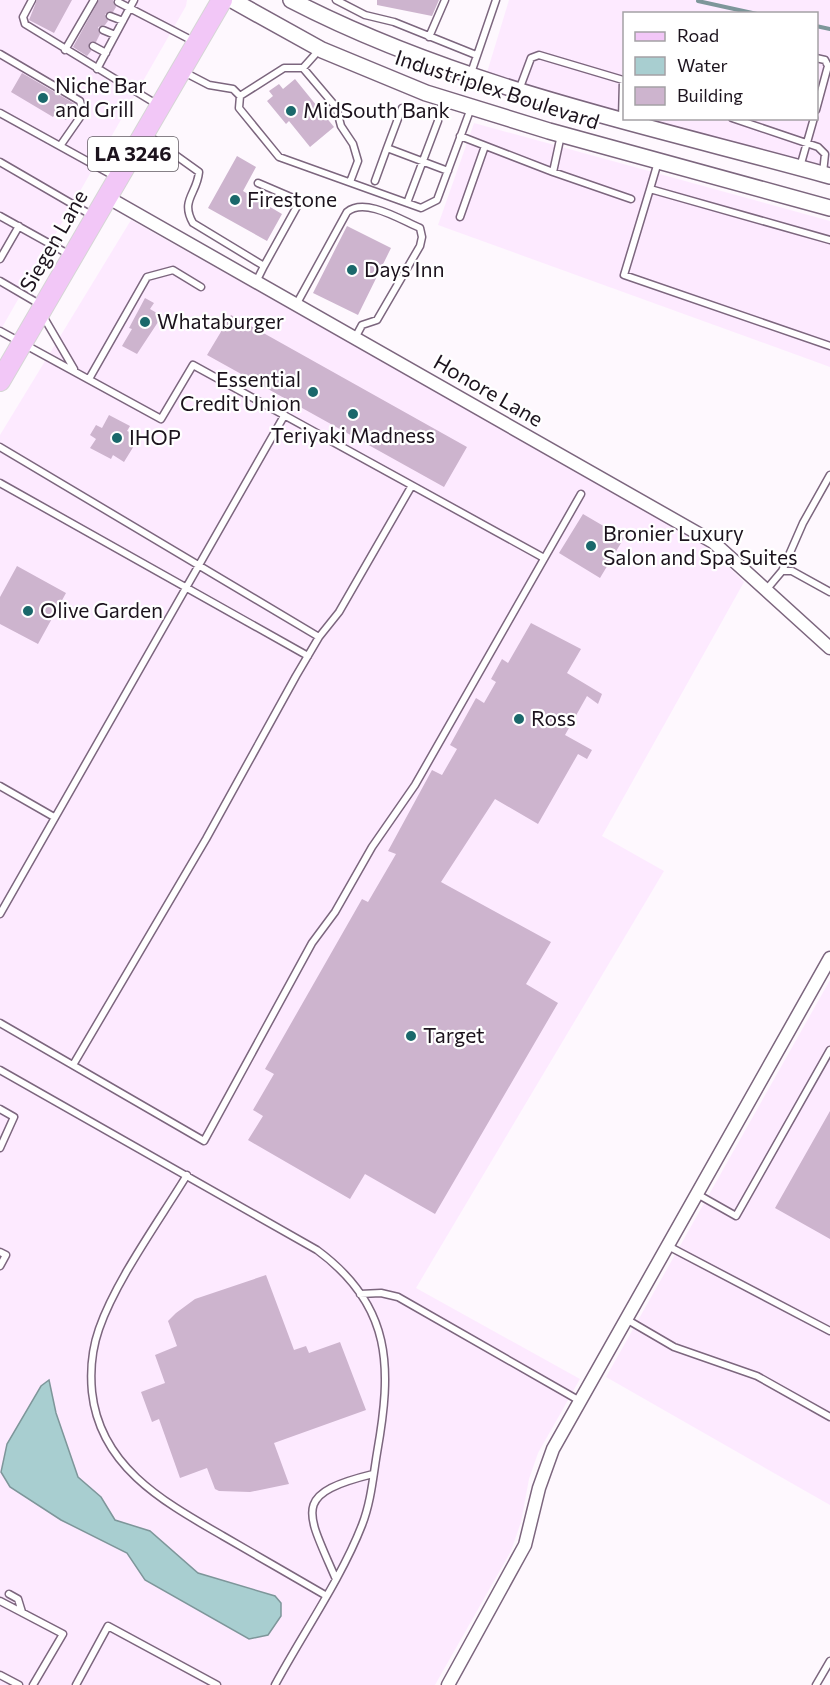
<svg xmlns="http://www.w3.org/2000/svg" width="830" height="1685" font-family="Commissioner,sans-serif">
	<rect width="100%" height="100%" fill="#fef8fe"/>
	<path fill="#fdeaff" d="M0 0H187L186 6 0 331Z
		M509 0H830V170L635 119 816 118V14H624V116L485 79Z
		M474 123 830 221V367L438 225Z
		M131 220 677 527 711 549 744 582 602 836 664 871 416 1288 580 1379 538 1453 529 1479 521 1522 511 1551 435 1685H0V435Z
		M830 980V1505L606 1377Z"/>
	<path fill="#a8ced0" stroke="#7e969a" stroke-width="1.5" d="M49 1380 56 1413 78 1477 101 1497 115 1520 150 1531 198 1573 275 1596 281 1603V1616L268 1635 249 1639 145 1580 127 1553 61 1520 10 1487 1 1472 7 1444 41 1386Z"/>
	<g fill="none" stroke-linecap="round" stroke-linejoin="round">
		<path stroke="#7e969a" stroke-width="4" d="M698 1 757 14
			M816 26 830 29"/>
	</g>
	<path fill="#cdb4ce" d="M37 0H72L54 33 29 20Z
		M99 0H113L116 7 113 12 105 14 108 21 105 25 98 27 100 34 96 42 89 43 91 51 87 56 73 47Z
		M377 0H439L432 16 377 5Z
		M22 73 75 104 66 120 55 114 53 117 11 92Z
		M295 79 334 127 310 147 289 121 286 124 267 101 273 96 269 91 279 84 283 89Z
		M237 156 256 167 243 191 282 214 267 241 208 208Z
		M347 226 391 248 358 315 313 293Z
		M145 298 154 303 150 309 162 316 137 354 122 346 132 329 129 328Z
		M231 315 467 447 444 487 207 355Z
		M109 415 130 426 127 431 140 436 124 462 113 455 111 459 90 448 96 439 90 435 96 425 102 428Z
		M583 514 624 538 600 578 559 553Z
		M17 566 66 593 38 644 0 624V597Z
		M531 623 581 649 567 673 602 694 598 704 587 696 565 735 592 750 587 759 578 754 538 824 495 799 441 882 551 942 526 984 558 1003 435 1214 365 1174 350 1199 248 1140 263 1116 253 1110 274 1074 265 1069 362 899 368 902 396 854 388 851 432 770 442 775 457 749 450 745 476 698 484 703 496 682 491 679 502 659 508 663Z
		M830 1111V1239L775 1208Z
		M266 1275 294 1350 306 1346 309 1353 340 1342 366 1410 274 1443 289 1484 250 1492 219 1491 215 1489 207 1468 180 1478 159 1419 152 1422 141 1392 165 1383 155 1355 177 1346 168 1321 176 1313 195 1299Z"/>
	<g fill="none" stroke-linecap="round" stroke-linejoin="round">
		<g stroke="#7c667e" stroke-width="9">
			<path id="service" d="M32 0 23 17 25 24 158 105
				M336 0 365 15 394 22 476 55
				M118 2 195 42
				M110 16 123 21
				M103 30 115 35
				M429 37 445 0
				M93 46 106 53
				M320 49 303 68H284L240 96 239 108 279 157 421 208 437 200 471 108
				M65 50 94 0
				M0 54 80 101 83 113 60 146
				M816 58 825 60 828 66 816 110
				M303 68 336 107 341 126 353 144 358 161 350 182
				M97 69 134 0
				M182 71 209 85 233 89 240 96
				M471 73 496 0
				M519 90 531 58 539 55 623 80 622 119
				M402 108 387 148 448 171
				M0 113 116 177
				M732 118 818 147 825 154 823 173
				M146 134 199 172C197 194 180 200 193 223L264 266 256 282
				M460 136 553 172 561 135
				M0 162 93 216
				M658 162 650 189 830 240
				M800 167 814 118
				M553 172 631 199
				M375 181 387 148
				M258 183 300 201 264 266
				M650 189 624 275 830 346
				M407 203 438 121
				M0 216 70 255
				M460 217 485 146
				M0 259 19 226
				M0 281 41 305
				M296 305 347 212C365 197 401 220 420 228L422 237 420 246 377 320 362 325 355 338
				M43 316 74 369
				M0 331 161 419 193 365 544 558
				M89 379 147 277 173 270 201 287
				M0 447 319 637
				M0 483 308 656
				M782 571 803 523 830 475
				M766 590 782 571H792L830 592
				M0 786 54 817
				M0 914 284 416
				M0 1023 204 1141 312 943 335 912 372 847 415 785 581 494
				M73 1065 206 839 296 676 319 637 339 612 411 487
				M0 1070 317 1250C393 1306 392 1368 377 1453 373 1477 371 1502 362 1525 341 1579 303 1633 275 1685
				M0 1109 14 1117 0 1148
				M187 1175C159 1221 116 1280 99 1329 92 1349 90 1371 92 1392 100 1467 164 1502 223 1536 257 1556 291 1575 325 1595
				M697 1194 736 1216 830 1050
				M668 1246 830 1331
				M0 1252 6 1255 0 1266
				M360 1294 381 1293 398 1297 580 1401
				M626 1319 674 1347 757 1376 830 1417
				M335 1577C306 1510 292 1494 373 1474
				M9 1594 18 1599 22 1612
				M0 1601 63 1634 33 1685
				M0 1675 19 1685
				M76 1685 108 1626 217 1685
				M816 1685 830 1661"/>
		</g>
		<g stroke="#7c667e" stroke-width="15">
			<path id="minor" d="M107 197 713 542 830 648
				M448 1685 525 1545 539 1488 553 1449 830 958"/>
		</g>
		<g stroke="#7c667e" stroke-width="18">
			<path id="tertiary" d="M232 0 322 50 426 93 549 131 830 208
				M291 0C459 87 649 126 830 176"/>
		</g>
		<g stroke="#d6d5d6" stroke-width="22">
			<path id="primary" d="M0 381 222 0"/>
		</g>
		<use href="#service" stroke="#fff" stroke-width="6"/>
		<use href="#minor" stroke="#fff" stroke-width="12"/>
		<use href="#tertiary" stroke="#fff" stroke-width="15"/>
		<use href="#primary" stroke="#f2c7f7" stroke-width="20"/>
	</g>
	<g fill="#1a686b" stroke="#fff" stroke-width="2">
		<circle cx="43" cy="98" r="6"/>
		<circle cx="291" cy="111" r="6"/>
		<circle cx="235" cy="200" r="6"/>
		<circle cx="352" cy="270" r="6"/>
		<circle cx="145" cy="322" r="6"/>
		<circle cx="313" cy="392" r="6"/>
		<circle cx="353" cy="414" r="6"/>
		<circle cx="117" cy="438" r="6"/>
		<circle cx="591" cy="546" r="6"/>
		<circle cx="28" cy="611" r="6"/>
		<circle cx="519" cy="719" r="6"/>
		<circle cx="411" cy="1036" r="6"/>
	</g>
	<g text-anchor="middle" stroke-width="4.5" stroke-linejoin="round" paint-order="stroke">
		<rect fill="#fff" stroke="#605a61" stroke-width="1.5" x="88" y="137" width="90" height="34" rx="4.5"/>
		<g font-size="20" font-weight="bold" fill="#1c131d">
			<text x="133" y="161">LA 3246</text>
		</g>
		<g font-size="21" fill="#1c131d" stroke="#fff" text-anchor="start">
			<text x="55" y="93">Niche Bar<tspan x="55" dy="24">and Grill</tspan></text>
			<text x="303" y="118">MidSouth Bank</text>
			<text x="247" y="207">Firestone</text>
			<text x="364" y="277">Days Inn</text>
			<text x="157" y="329">Whataburger</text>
			<text x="301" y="387" text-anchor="end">Essential<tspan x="301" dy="24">Credit Union</tspan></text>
			<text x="353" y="443" text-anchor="middle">Teriyaki Madness</text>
			<text x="129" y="445">IHOP</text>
			<text x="603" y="541">Bronier Luxury<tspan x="603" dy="24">Salon and Spa Suites</tspan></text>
			<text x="40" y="618">Olive Garden</text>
			<text x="531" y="726">Ross</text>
			<text x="423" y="1043">Target</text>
		</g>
		<g font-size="21" fill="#1c131d" stroke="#fff">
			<text transform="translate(497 90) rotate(18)" y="7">Industriplex Boulevard</text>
			<text transform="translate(54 241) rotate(-60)" y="7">Siegen Lane</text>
			<text transform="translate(488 391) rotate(30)" y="7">Honore Lane</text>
		</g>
	</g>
	<rect x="623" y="12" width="195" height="108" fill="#ffffff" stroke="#a4a1a5" stroke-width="1.5"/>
	<rect x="635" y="32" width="30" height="9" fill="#f2c7f7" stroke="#a4a1a5" stroke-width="1.5"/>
	<text x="677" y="42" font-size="18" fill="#1c131d">Road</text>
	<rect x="635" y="57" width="30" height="18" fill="#a8ced0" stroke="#a4a1a5" stroke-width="1.5"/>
	<text x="677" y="72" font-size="18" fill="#1c131d">Water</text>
	<rect x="635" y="87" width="30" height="18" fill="#cdb4ce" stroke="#a4a1a5" stroke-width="1.5"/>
	<text x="677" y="102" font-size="18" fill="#1c131d">Building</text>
</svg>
